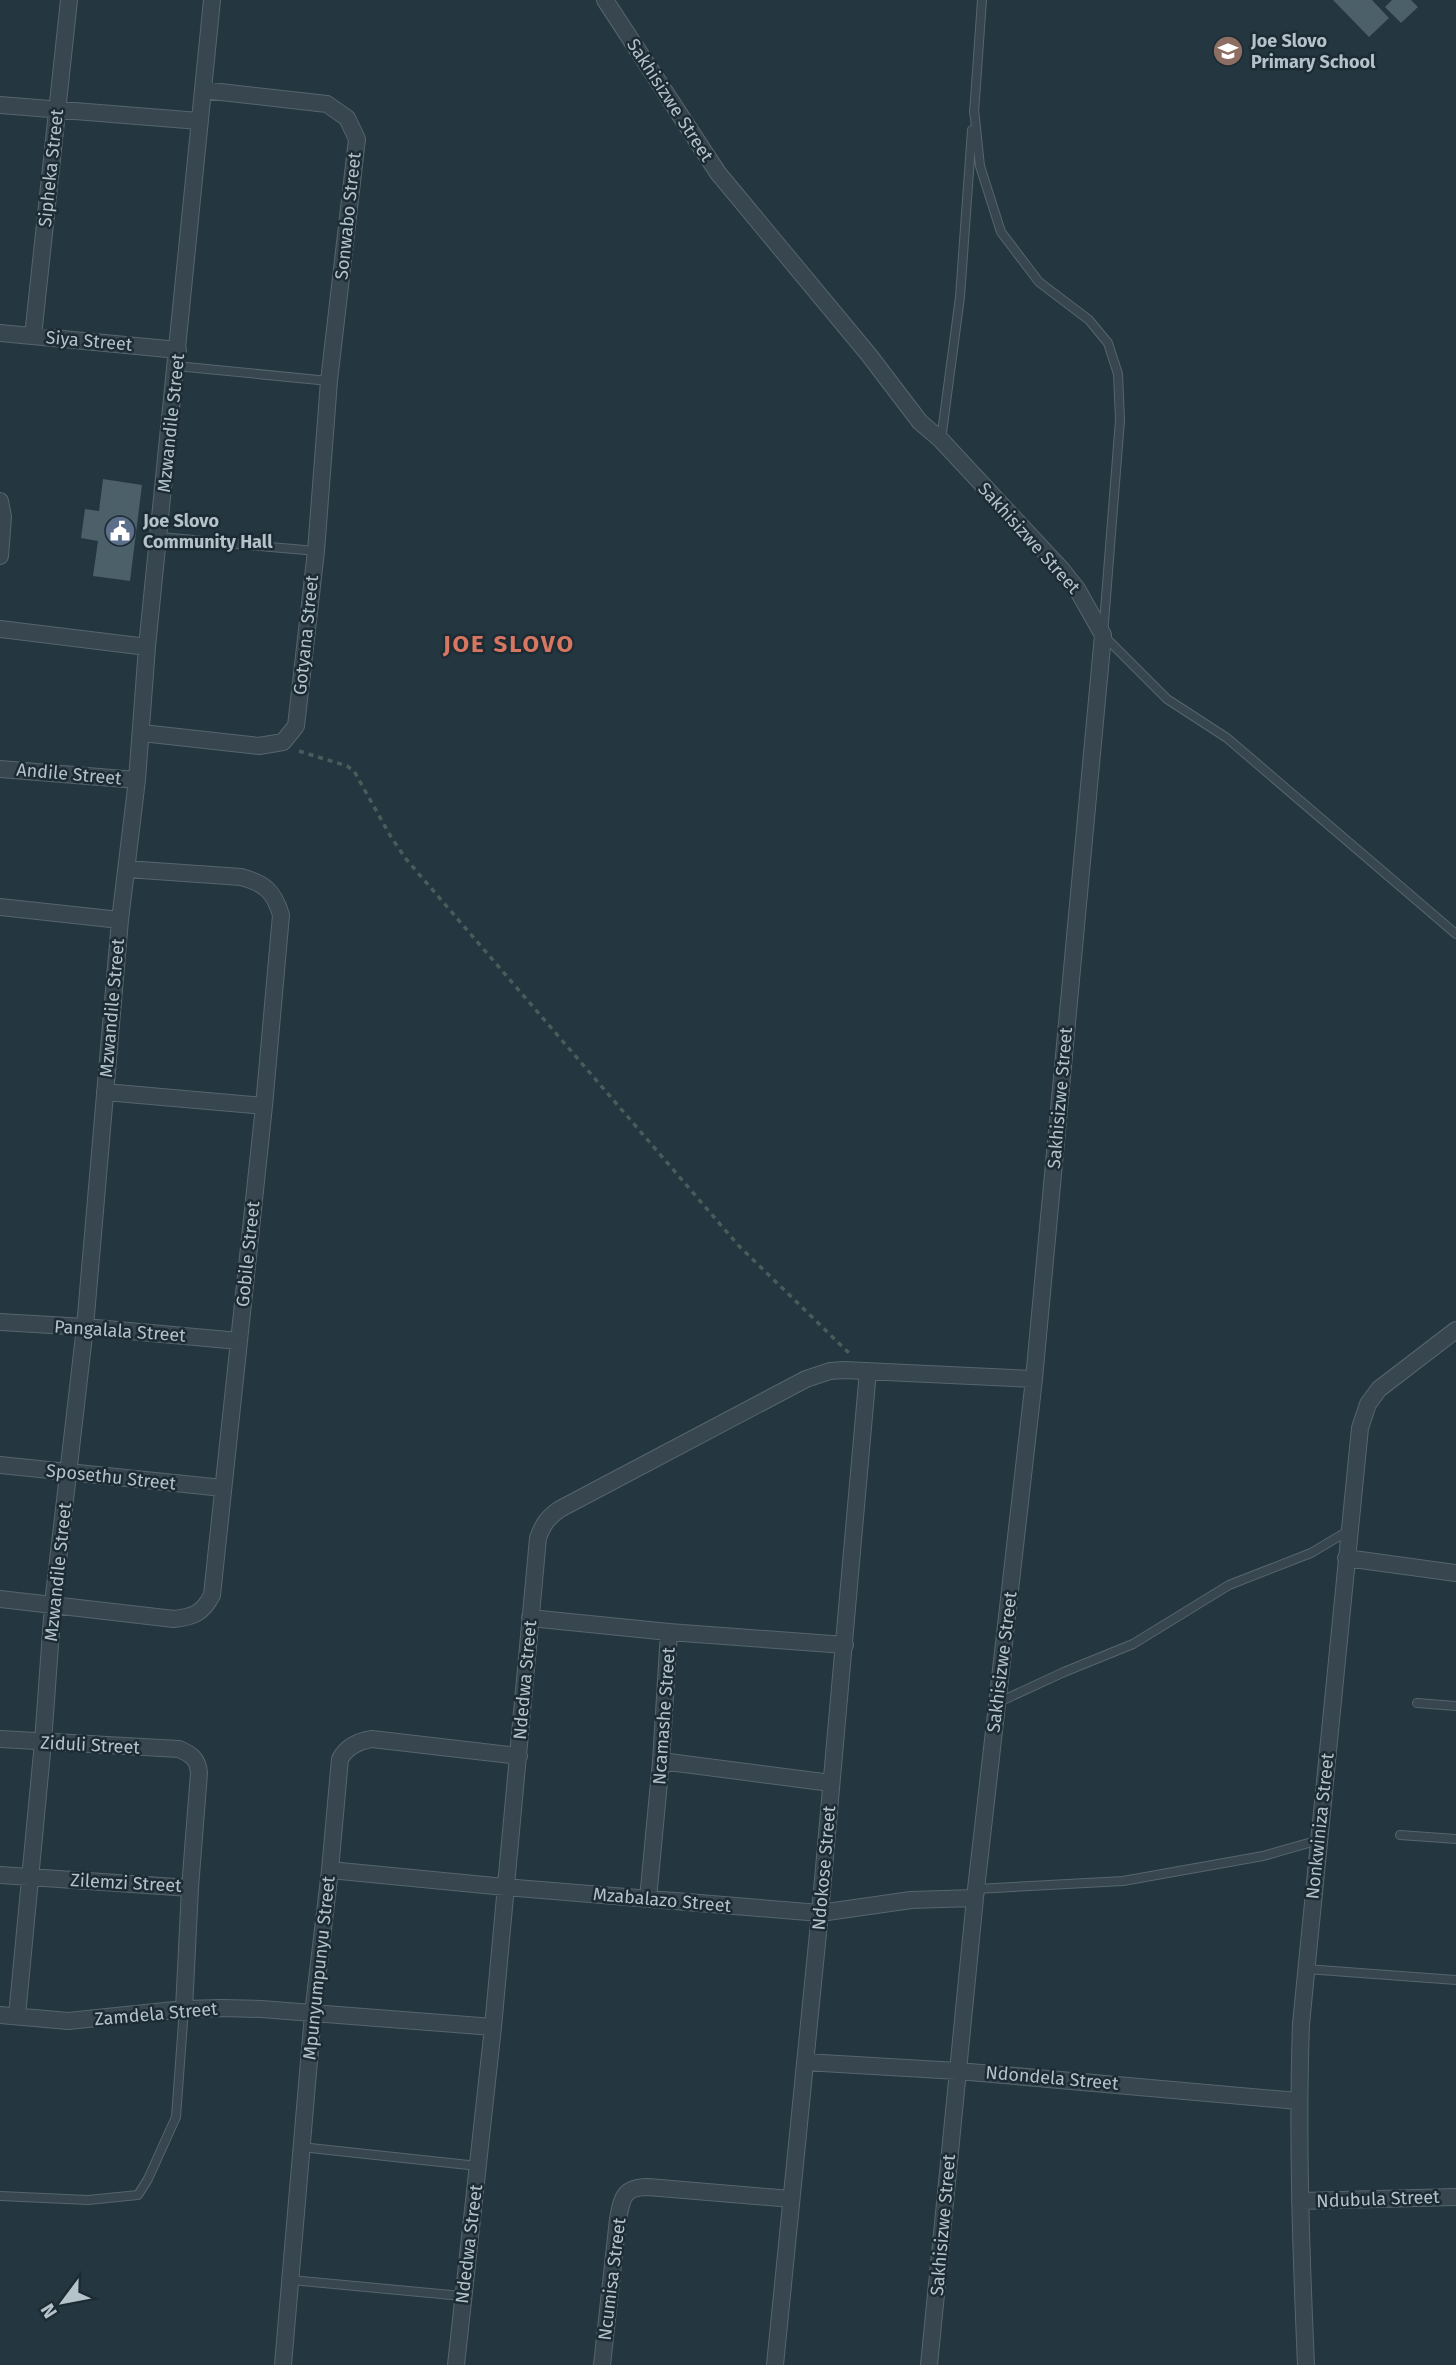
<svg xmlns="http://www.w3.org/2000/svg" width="1456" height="2365" font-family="'Fira Sans',sans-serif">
	<rect width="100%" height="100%" fill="#24363f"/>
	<path fill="#4c606a" d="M1333 0H1372L1389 18 1369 37Z
		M1392 0H1411L1418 7 1401 23 1385 7Z
		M103 479 142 485 130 581 93 576 98 541 81 538 85 509 99 511Z"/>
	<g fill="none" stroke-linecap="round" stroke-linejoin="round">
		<g stroke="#56656d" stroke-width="10">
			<path id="lane" d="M974 109 980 166 1001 232 1039 282 1089 320 1108 343 1118 374 1120 420 1103 635 1167 699 1227 738 1456 934
				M974 113 982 0
				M176 366 329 381
				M941 440 960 297 972 130
				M160 537 316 551
				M997 1703 1064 1672 1133 1644 1229 1585 1311 1553 1348 1531
				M1417 1703 1456 1706
				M1400 1835 1456 1839
				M976 1889 1123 1881 1263 1856 1319 1840
				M1306 1969 1456 1980
				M301 2147 478 2166
				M0 2196 88 2200 138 2195 148 2179 176 2117 184 2009
				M291 2280 462 2296"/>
		</g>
		<g stroke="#56656d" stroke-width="18">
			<path id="street" d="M605 0 718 173 869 355 920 422 941 440 1062 570 1077 589 1103 635 1034 1379 975 1898 929 2365
				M0 105 199 121
				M0 333 178 350
				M33 336 69 0
				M0 501 3 517 0 556
				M0 629 147 647
				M142 733 259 746 283 742 296 726 316 551 329 381 357 139 347 118 327 104 203 90
				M0 769 137 780
				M0 907 120 920
				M105 1092 264 1106
				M0 1322 85 1327 239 1341
				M0 1465 223 1488
				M1346 1558 1456 1573
				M0 1599 174 1619C193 1617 203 1613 212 1595L264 1106 281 915C274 891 264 883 241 877L127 869
				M530 1618 669 1632 661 1761 648 1899
				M669 1632 845 1645
				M0 1739 179 1749C191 1754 198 1759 199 1773L190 1888 0 1875
				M661 1761 831 1783
				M330 1870 505 1887 820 1913 911 1900 975 1898
				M184 2009 190 1888
				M0 2015 68 2021 184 2009 221 2008 261 2009 493 2027
				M17 2016 43 1742 53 1604 85 1327 120 920 137 780 147 647 212 0
				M805 2062 958 2071 1298 2101
				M1300 2201 1456 2197
				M283 2365 313 2014 330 1870 340 1759C347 1746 359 1741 372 1739L519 1756
				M456 2365 493 2027 538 1538C543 1524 548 1517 560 1509L806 1379 830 1371 844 1370 1034 1379
				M602 2365 618 2219C622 2197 624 2187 648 2187L791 2199
				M775 2365 820 1913 868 1371
				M1306 2365C1301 2251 1297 2138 1301 2024L1360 1428 1368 1404 1379 1389 1456 1330"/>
		</g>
		<path stroke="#465e5b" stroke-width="3.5" stroke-dasharray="5 5" stroke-linecap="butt" d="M299 751 347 766 354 771 391 837 406 859 738 1245 849 1353"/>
		<use href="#lane" stroke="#38474f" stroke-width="8"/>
		<use href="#street" stroke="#38474f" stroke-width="16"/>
	</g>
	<defs>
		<g id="school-disc" transform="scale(1.575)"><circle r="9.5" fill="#8d6e63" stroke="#1d2c34"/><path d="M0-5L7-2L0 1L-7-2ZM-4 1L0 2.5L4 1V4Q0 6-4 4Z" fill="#fff"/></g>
		<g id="civic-disc" transform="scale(1.575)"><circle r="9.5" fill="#5c6f8a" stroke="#1d2c34"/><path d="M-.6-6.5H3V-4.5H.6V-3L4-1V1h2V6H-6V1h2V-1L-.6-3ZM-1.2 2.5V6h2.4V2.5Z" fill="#fff"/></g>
	</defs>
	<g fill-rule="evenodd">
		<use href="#school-disc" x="1228" y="51"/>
		<use href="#civic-disc" x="120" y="531"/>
	</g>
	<g text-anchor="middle" stroke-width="5" stroke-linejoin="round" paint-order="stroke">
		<g font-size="18" font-weight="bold" fill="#b4c2ca" stroke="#1d2c34" text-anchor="start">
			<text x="1251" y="47">Joe Slovo<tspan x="1251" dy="21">Primary School</tspan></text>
			<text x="143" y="527">Joe Slovo<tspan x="143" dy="21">Community Hall</tspan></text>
		</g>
		<g font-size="18" fill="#b4c2ca" stroke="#1d2c34">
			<text transform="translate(670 100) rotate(57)" y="6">Sakhisizwe Street</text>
			<text transform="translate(51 168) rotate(-84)" y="6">Sipheka Street</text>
			<text transform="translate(348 216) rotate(-84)" y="6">Sonwabo Street</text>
			<text transform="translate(89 341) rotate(5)" y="6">Siya Street</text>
			<text transform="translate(171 423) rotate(-84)" y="6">Mzwandile Street</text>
			<text transform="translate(1029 538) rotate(48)" y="6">Sakhisizwe Street</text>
			<text transform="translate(306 635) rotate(-84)" y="6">Gotyana Street</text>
			<text transform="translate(69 774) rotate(5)" y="6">Andile Street</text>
			<text transform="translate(112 1008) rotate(-85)" y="6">Mzwandile Street</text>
			<text transform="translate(1060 1098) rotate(-85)" y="6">Sakhisizwe Street</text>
			<text transform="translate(248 1254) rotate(-84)" y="6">Gobile Street</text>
			<text transform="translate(120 1331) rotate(4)" y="6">Pangalala Street</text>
			<text transform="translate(111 1477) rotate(6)" y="6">Sposethu Street</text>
			<text transform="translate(58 1572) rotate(-84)" y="6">Mzwandile Street</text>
			<text transform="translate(1002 1662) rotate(-83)" y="6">Sakhisizwe Street</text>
			<text transform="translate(525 1680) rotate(-85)" y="6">Ndedwa Street</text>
			<text transform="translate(664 1716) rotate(-86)" y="6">Ncamashe Street</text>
			<text transform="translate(90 1745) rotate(3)" y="6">Ziduli Street</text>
			<text transform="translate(1320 1826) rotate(-84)" y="6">Nonkwiniza Street</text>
			<text transform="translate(824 1868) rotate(-85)" y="6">Ndokose Street</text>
			<text transform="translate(126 1883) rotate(3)" y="6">Zilemzi Street</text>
			<text transform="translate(662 1900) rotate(5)" y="6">Mzabalazo Street</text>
			<text transform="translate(319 1968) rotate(-84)" y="6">Mpunyumpunyu Street</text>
			<text transform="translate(156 2014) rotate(-5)" y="6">Zamdela Street</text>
			<text transform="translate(1052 2078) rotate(5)" y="6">Ndondela Street</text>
			<text transform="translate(1378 2199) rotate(-2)" y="6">Ndubula Street</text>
			<text transform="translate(943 2225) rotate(-85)" y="6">Sakhisizwe Street</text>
			<text transform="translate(469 2244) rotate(-83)" y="6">Ndedwa Street</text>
			<text transform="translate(612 2279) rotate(-83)" y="6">Ncumisa Street</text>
		</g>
		<g font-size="24" font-weight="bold" letter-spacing="2" fill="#d87761" stroke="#1d2c34">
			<text x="509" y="652">JOE SLOVO</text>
		</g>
	</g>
	<g transform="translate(63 2302) rotate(238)" stroke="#1d2c34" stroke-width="5" paint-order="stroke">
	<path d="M0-5L12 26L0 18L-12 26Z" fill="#b4c2ca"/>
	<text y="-10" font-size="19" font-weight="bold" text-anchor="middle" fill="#b4c2ca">N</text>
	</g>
</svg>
